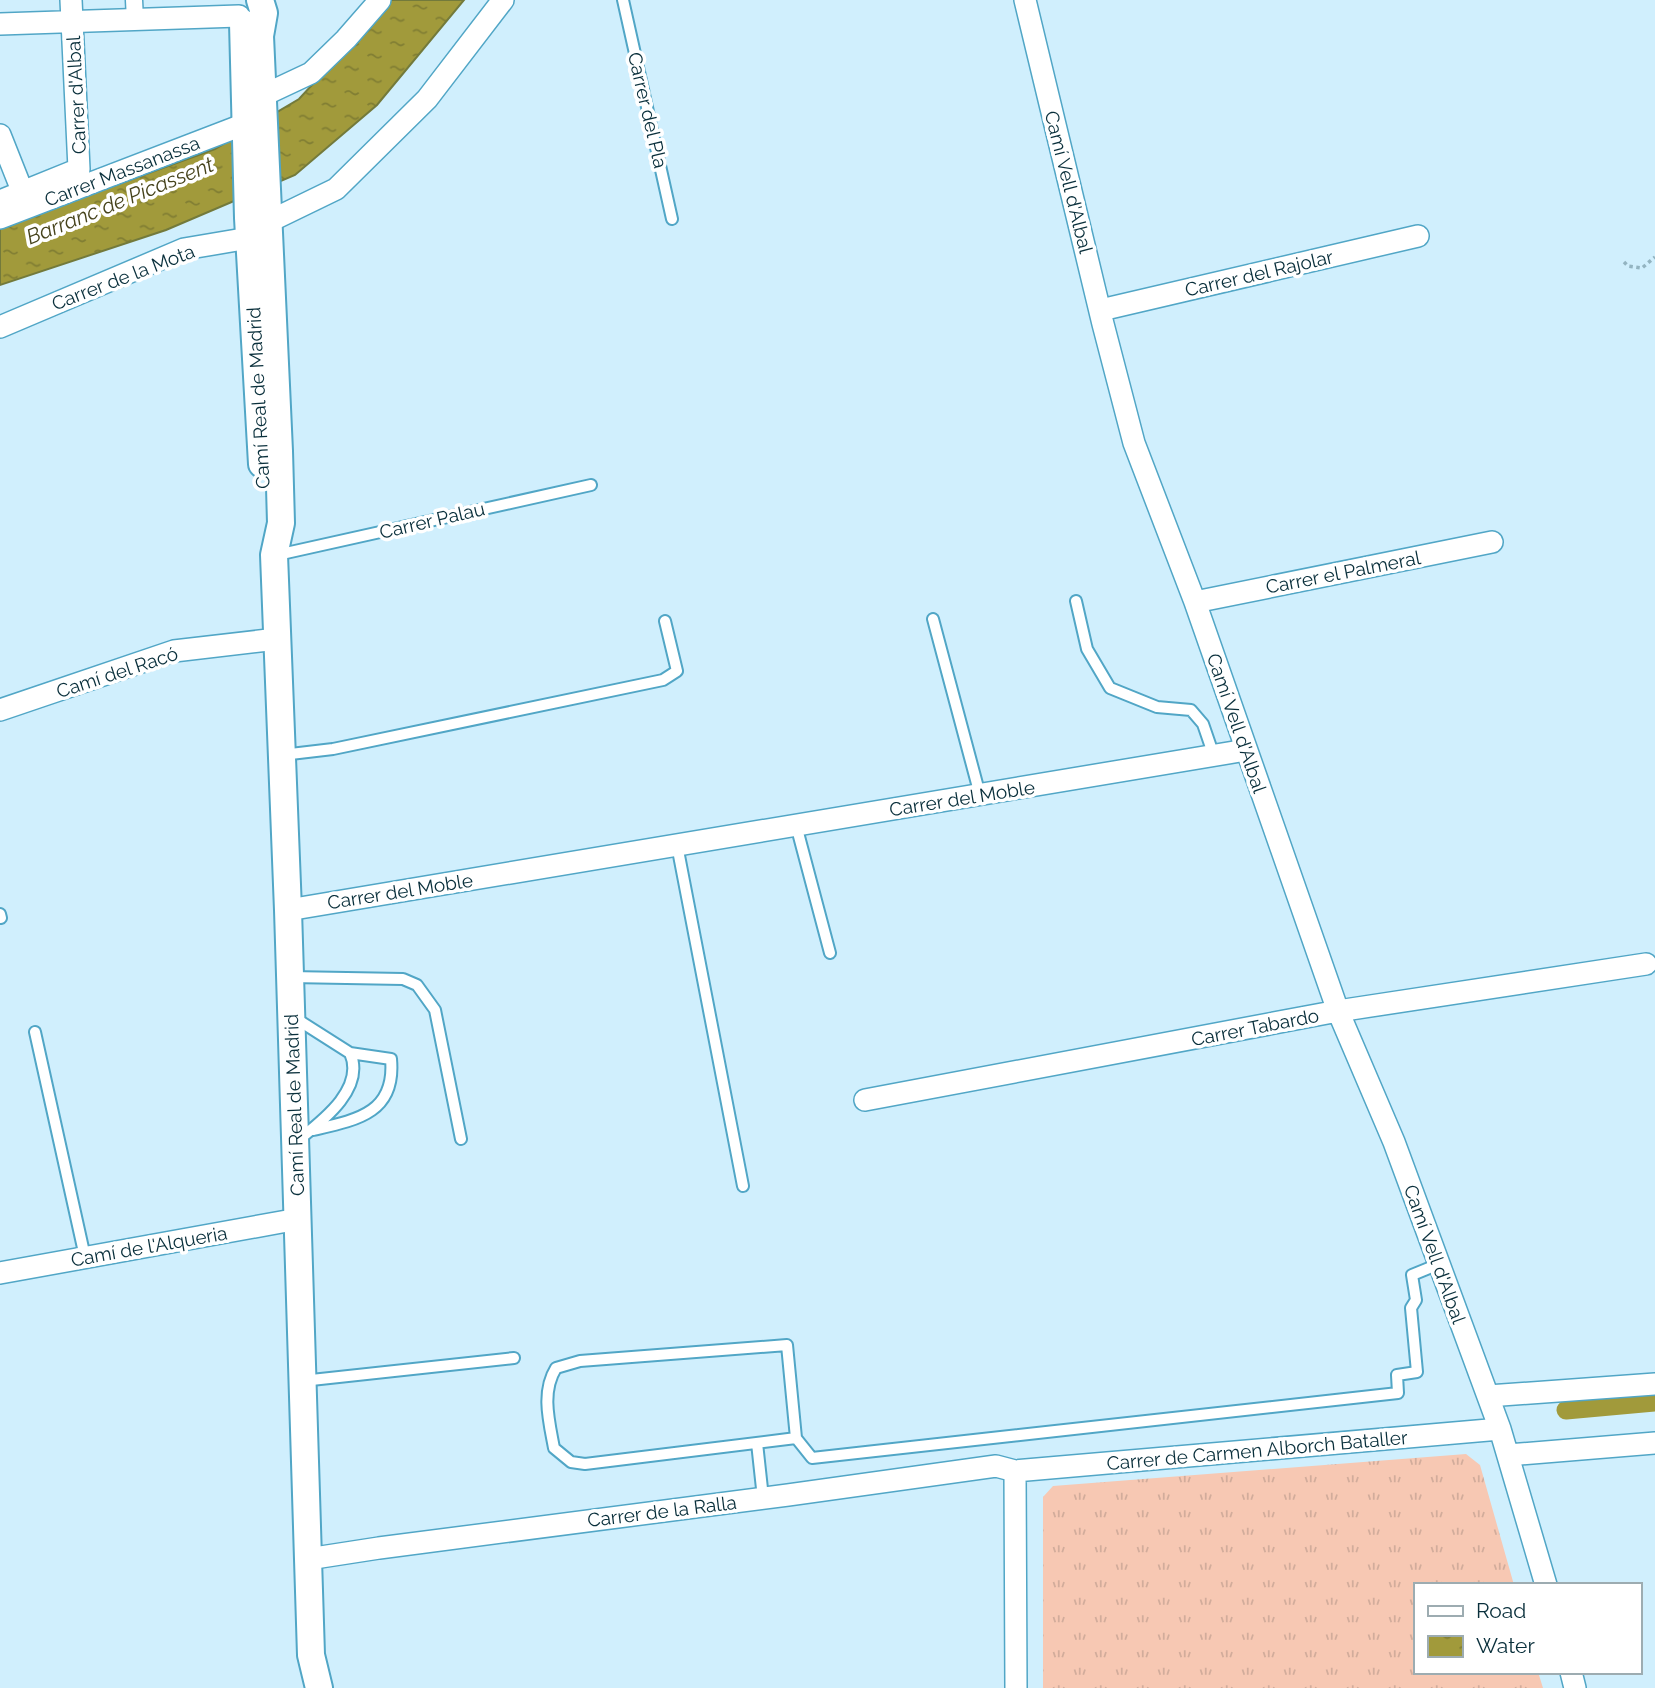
<svg xmlns="http://www.w3.org/2000/svg" width="1655" height="1688" font-family="Raleway,sans-serif">
	<defs>
		<pattern id="grass-tufts" width="24" height="20" patternUnits="userSpaceOnUse" patternTransform="scale(1.75)"><rect width="24" height="20" fill="#f7c8b3"/><path d="M3 7l-1-3M5 7V3M7 7l1-3M15 17l-1-3M17 17v-4M19 17l1-3" fill="none" stroke="#d2ac9b"/></pattern>
		<pattern id="water-ripples" width="26" height="14" patternUnits="userSpaceOnUse" patternTransform="scale(1.75)"><rect width="26" height="14" fill="#a19a3b"/><path d="M2 4q2-2 4 0t4 0M15 11q2-2 4 0t4 0" fill="none" stroke="#817e33"/></pattern>
	</defs>
	<rect width="100%" height="100%" fill="#d0effd"/>
	<path fill="url(#grass-tufts)" d="M1466 1454 1480 1465 1514 1585H1415V1672H1538L1543 1688H1043V1497L1053 1486Z"/>
	<path fill="url(#water-ripples)" stroke="#737a3b" stroke-width="2" d="M391 0H464L377 105 295 175 166 230 0 285V227L215 149 299 99Z"/>
	<g fill="none" stroke-linecap="round" stroke-linejoin="round">
		<path stroke="#a19a3b" stroke-width="19" d="M1566 1410 1655 1402"/>
		<g stroke="#51a6c6" stroke-width="14">
			<path id="service" d="M623 0 672 219
				M277 555 591 485
				M1076 601 1087 649 1110 688 1157 707 1191 710 1203 724 1214 756
				M933 619 980 795
				M282 755 333 749 663 680 677 671 665 621
				M796 825 830 953
				M677 845 743 1186
				M0 914 1 918
				M290 977 403 979 417 985 435 1010 461 1139
				M295 1018 350 1053C366 1089 321 1122 297 1141
				M35 1032 85 1257
				M313 1130C357 1120 396 1113 391 1059L350 1053
				M787 1345 796 1438 585 1464 571 1462 554 1448C549 1421 541 1392 556 1368L580 1361Z
				M302 1381 514 1358
				M796 1438 812 1458 1398 1393 1397 1375 1417 1372 1411 1308 1416 1300 1412 1275 1439 1264
				M757 1443 763 1498"/>
		</g>
		<g stroke="#51a6c6" stroke-width="19">
			<path id="pedestrian" d="M134 0 135 20"/>
		</g>
		<g stroke="#51a6c6" stroke-width="24">
			<path id="minor" d="M1025 0 1103 324 1134 443 1195 602 1338 1011 1394 1142 1500 1429 1546 1585
				M0 24 239 16
				M262 96 311 73 346 39 380 0
				M0 135 23 193
				M0 201 79 169 71 0
				M0 218 245 124
				M256 218 268 222 336 189 427 99 503 0
				M1101 310 1418 236
				M0 327 184 249 249 238 258 251
				M1195 602 1492 542
				M0 710 174 651 277 639
				M288 910 1246 750
				M865 1100 1338 1011 1646 964
				M0 1273 298 1219
				M1488 1396 1655 1384
				M1508 1455 1655 1443
				M1015 1471 1016 1688
				M308 1559 379 1548 788 1495 996 1466 1015 1471 1500 1429
				M1571 1672 1575 1688"/>
		</g>
		<g stroke="#51a6c6" stroke-width="30">
			<path id="tertiary" d="M260 0 264 13 260 36 279 451 281 523 274 555 288 910 308 1559 311 1655 319 1688
				M243 23 248 218 262 464"/>
		</g>
		<path stroke="#93b4c1" stroke-width="3.5" stroke-dasharray="3.5 3.5" stroke-linecap="butt" d="M1624 262 1628 266 1642 268 1655 257"/>
		<use href="#service" stroke="#fff" stroke-width="10"/>
		<use href="#pedestrian" stroke="#fff" stroke-width="16"/>
		<use href="#minor" stroke="#fff" stroke-width="21"/>
		<use href="#tertiary" stroke="#fff" stroke-width="26"/>
	</g>
	<g text-anchor="middle" stroke-width="7" stroke-linejoin="round" paint-order="stroke">
		<g font-size="19" fill="#092f3b" stroke="#fff">
			<text transform="translate(76 95) rotate(-93)" y="7">Carrer d'Albal</text>
			<text transform="translate(648 110) rotate(77)" y="7">Carrer del Pla</text>
			<text transform="translate(122 171) rotate(-21)" y="7">Carrer Massanassa</text>
			<text transform="translate(1069 182) rotate(76)" y="7">Camí Vell d'Albal</text>
			<text transform="translate(1259 273) rotate(-13)" y="7">Carrer del Rajolar</text>
			<text transform="translate(123 277) rotate(-21)" y="7">Carrer de la Mota</text>
			<text transform="translate(258 398) rotate(-93)" y="7">Camí Real de Madrid</text>
			<text transform="translate(432 520) rotate(-13)" y="7">Carrer Palau</text>
			<text transform="translate(1343 572) rotate(-11)" y="7">Carrer el Palmeral</text>
			<text transform="translate(117 672) rotate(-18)" y="7">Camí del Racó</text>
			<text transform="translate(1237 723) rotate(71)" y="7">Camí Vell d'Albal</text>
			<text transform="translate(962 798) rotate(-9)" y="7">Carrer del Moble</text>
			<text transform="translate(400 891) rotate(-9)" y="7">Carrer del Moble</text>
			<text transform="translate(1255 1027) rotate(-11)" y="7">Carrer Tabardo</text>
			<text transform="translate(294 1105) rotate(-92)" y="7">Camí Real de Madrid</text>
			<text transform="translate(149 1246) rotate(-10)" y="7">Camí de l'Alqueria</text>
			<text transform="translate(1435 1254) rotate(70)" y="7">Camí Vell d'Albal</text>
			<text transform="translate(1257 1450) rotate(-5)" y="7">Carrer de Carmen Alborch Bataller</text>
			<text transform="translate(662 1511) rotate(-7)" y="7">Carrer de la Ralla</text>
		</g>
		<g font-size="21" font-style="italic" fill="#46431c" stroke="#fff">
			<text transform="translate(120 201) rotate(-22)" y="7">Barranc de Picassent</text>
		</g>
	</g>
	<rect x="1414" y="1583" width="228" height="91" fill="#ffffff" stroke="#9dacb1" stroke-width="2"/>
	<rect x="1428" y="1606" width="35" height="10" fill="#ffffff" stroke="#9dacb1" stroke-width="2"/>
	<text x="1476" y="1618" font-size="21" fill="#092f3b">Road</text>
	<rect x="1428" y="1636" width="35" height="21" fill="url(#water-ripples)" stroke="#9dacb1" stroke-width="2"/>
	<text x="1476" y="1653" font-size="21" fill="#092f3b">Water</text>
</svg>
